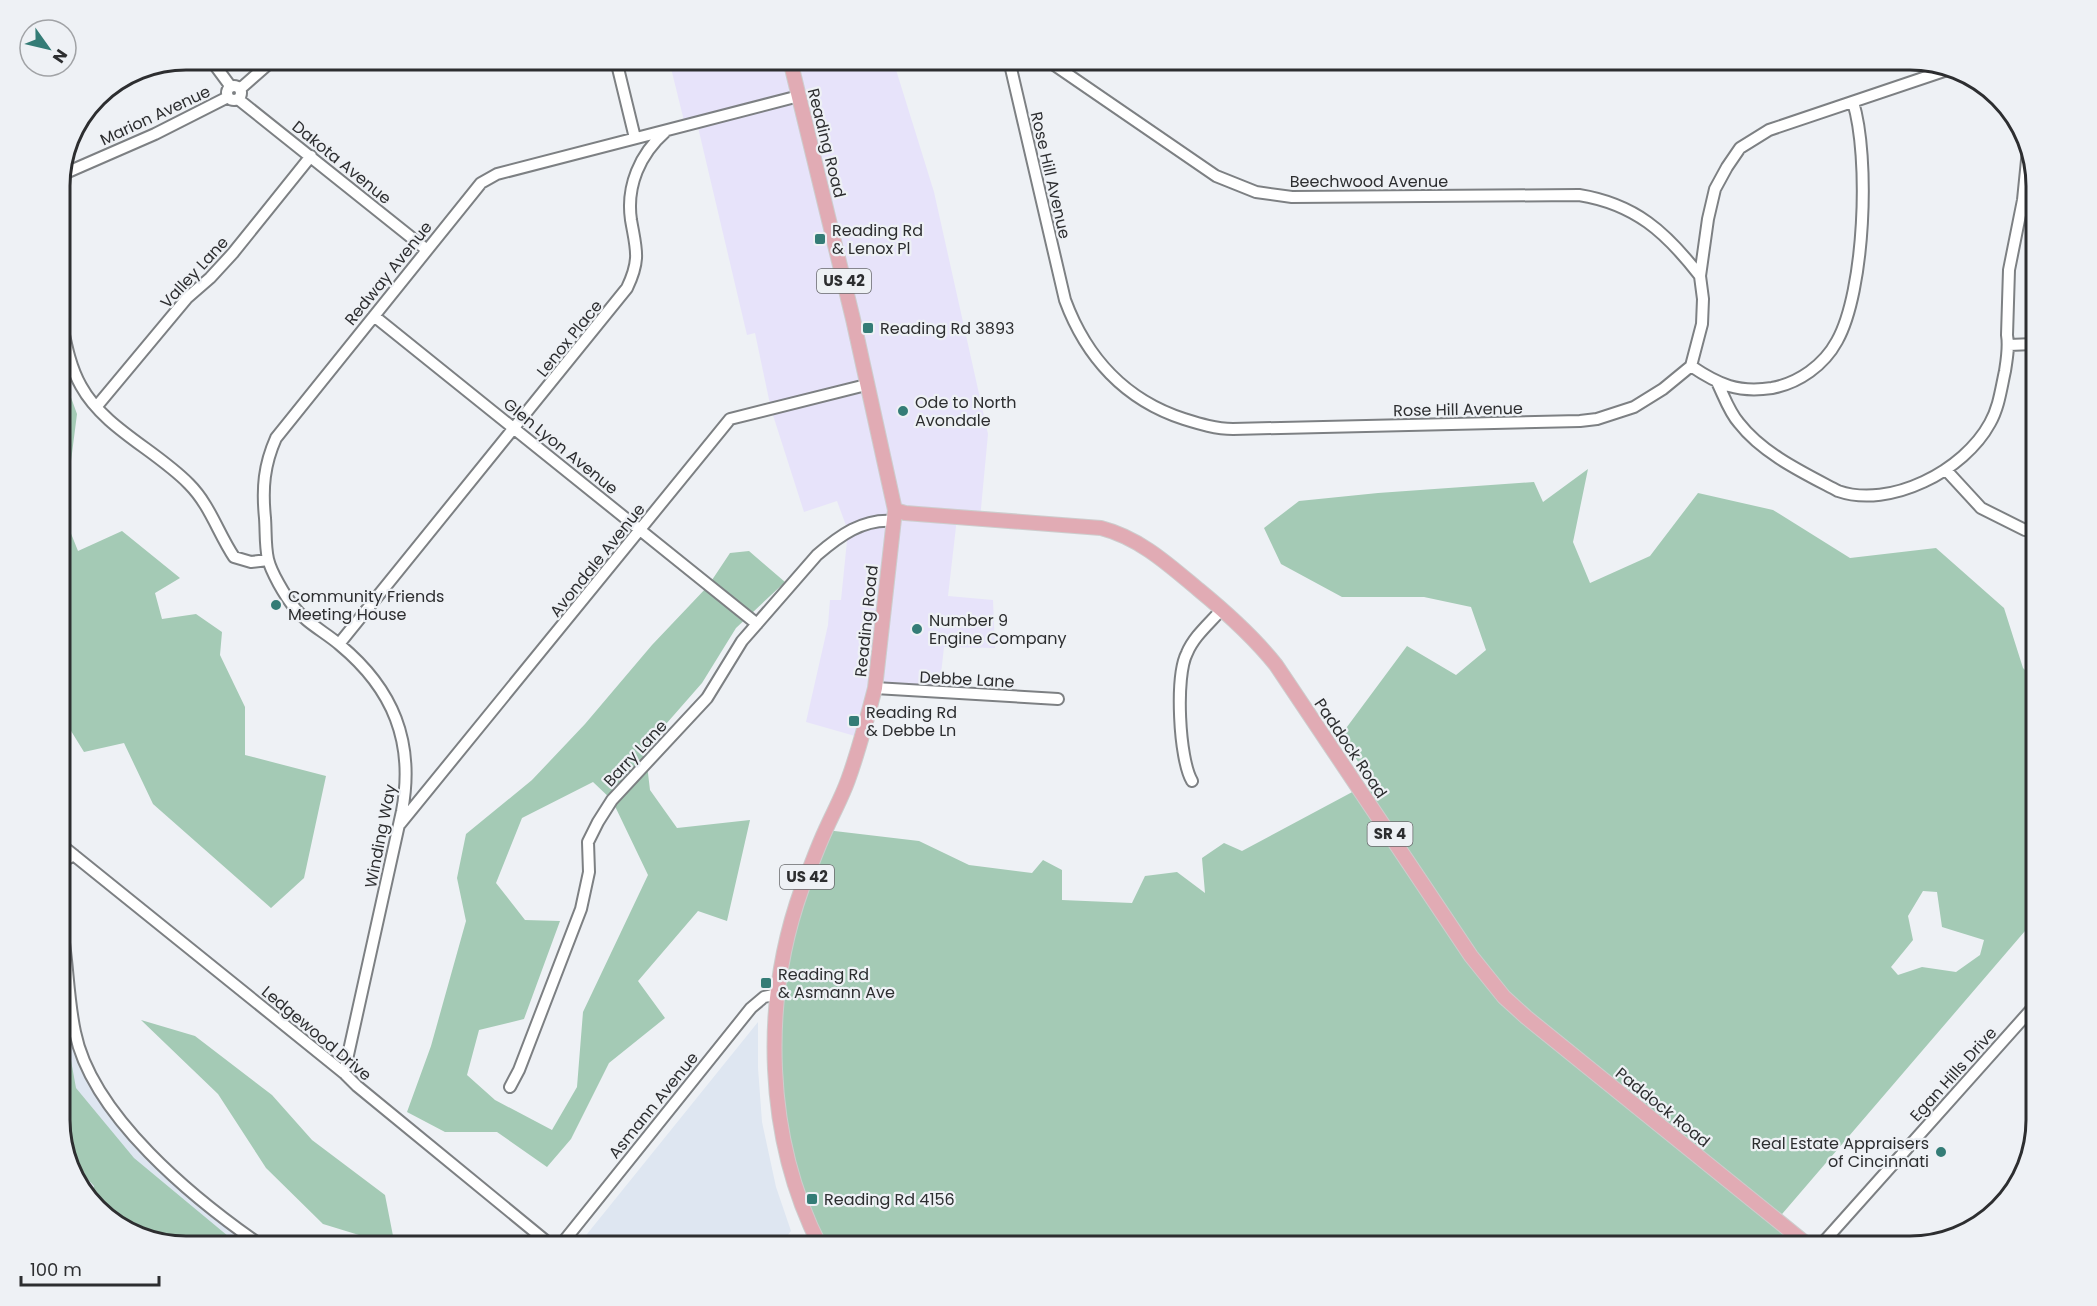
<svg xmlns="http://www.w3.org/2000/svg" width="2097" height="1306" font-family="Poppins,sans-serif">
	<rect width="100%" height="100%" fill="#eef1f5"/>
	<path fill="#e7e3fa" d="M669 60H893L934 192 988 434 980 519 957 518 948 596 993 600 995 648 944 647 939 692 875 688 862 738 806 722 828 625 830 600H841L848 531 837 501 804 512 771 409 755 333 747 335 697 123 685 125Z"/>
	<path fill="#dee6f1" d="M60 918 75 1032 87 1069 166 1170 262 1246H187L123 1229 77 1183 60 1127Z
		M758 1022V1068L762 1122 776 1187 791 1231 779 1246H580L579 1244Z"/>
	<path fill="#a4cab5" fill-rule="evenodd" d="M60 367 77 414 64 516 78 551 122 531 180 578 155 593 162 619 196 614 222 632 220 655 245 707V755L326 776 304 878 271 908 153 804 124 743 84 752 60 713Z
		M1588 469 1573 542 1590 583 1650 556 1698 493 1773 510 1850 558 1936 548 2004 608 2023 668 2037 682V917L1777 1220 1795 1235 1786 1246H820L778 1104 782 965 826 830 919 841 969 865 1032 873 1043 860 1062 870V900L1132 903 1145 876 1177 872 1205 893 1202 858 1224 843 1242 851 1371 782 1341 735 1407 646 1456 675 1486 650 1471 607 1424 597H1342L1281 564 1264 528 1299 501 1378 493 1534 482 1543 502ZM1923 891 1937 892 1942 927 1984 940 1980 955 1956 972 1922 967 1898 975 1891 967 1913 940 1908 916Z
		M749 551 785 582 736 628 702 683 645 748 650 790 677 828 750 820 727 921 698 911 638 981 665 1018 609 1063 571 1139 547 1167 497 1132H445L407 1112 431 1046 466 921 457 878 466 834 532 780 585 724 652 645 708 586 730 553ZM593 782 612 800 648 875 583 1012 577 1087 552 1130 495 1100 467 1075 479 1030 524 1019 560 921 525 920 496 883 522 818Z
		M60 1000 76 1088 134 1158 240 1246H187L123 1229 92 1197 94 1186 70 1160 60 1127Z
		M141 1020 195 1036 272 1095 312 1140 385 1195 395 1246 323 1224 266 1168 218 1094Z"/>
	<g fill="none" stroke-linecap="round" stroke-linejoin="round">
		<g stroke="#7d8083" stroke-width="14">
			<path id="minor" d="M211 60 231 87
				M616 60 635 138
				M1009 60 1065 300C1086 357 1125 400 1184 419 1200 424 1216 429 1233 429L1580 421 1597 419 1634 407 1663 389 1691 366 1702 324 1703 299 1700 276 1708 219 1715 189 1727 167 1740 148 1769 130 1947 70
				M1047 60 1216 176 1256 192 1292 197 1579 195C1635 204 1666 232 1700 276
				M227 93a7 7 0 1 1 14 0a7 7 0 1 1-14 0Z
				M240 89 273 60
				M238 99 427 250
				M61 175 155 134 228 97
				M2023 200H2037
				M60 316C65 339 69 365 81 386 104 428 156 450 189 484 210 505 218 533 234 557L251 562 268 560
				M374 316 757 624
				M2009 345 2037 344
				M1691 366C1719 385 1738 393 1772 388 1799 383 1824 365 1837 341 1865 291 1870 157 1853 102
				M1717 382C1724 396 1729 412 1739 423 1763 454 1804 473 1838 491 1890 509 1964 471 1990 423 1999 407 2001 389 2005 371 2007 358 2009 347 2007 335L2009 270 2023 200 2028 150
				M97 406 187 298 210 278 233 253 311 156
				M1946 470 1981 508 2025 530H2037
				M339 644 627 288C641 259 636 249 631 220 626 186 640 154 665 132
				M875 688 1058 699
				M1192 781C1179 759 1175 676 1187 653 1194 636 1210 623 1222 609
				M400 824 730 419 866 385
				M60 844 344 1073 357 1086 552 1246
				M60 863 74 855
				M60 918C68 956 67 995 75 1032 92 1116 194 1199 262 1246
				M344 1073 402 811C415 742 393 689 340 645 325 632 306 623 294 607 285 596 271 572 268 559 265 546 266 531 265 518 262 488 264 465 276 438L481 183 497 174 799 96
				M510 1087 519 1070 581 909 589 872 588 842 598 822 612 800 707 698 742 641 817 555C839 536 863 518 894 521
				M560 1246 751 1008 764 997 778 994
				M1820 1246 2037 1003"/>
		</g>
		<g stroke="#cdcdcd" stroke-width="16">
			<path id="major" d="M790 60 853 319 895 510 875 688C867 719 859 750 848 780 842 797 833 813 826 829 817 848 810 869 802 888 761 1002 765 1138 820 1246
				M895 510 905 513 1101 528C1140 538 1169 565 1199 590 1227 613 1253 636 1276 665L1471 956 1504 997 1526 1017 1809 1246"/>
		</g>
		<use href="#minor" stroke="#fff" stroke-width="10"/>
		<use href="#major" stroke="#e1abb4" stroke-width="14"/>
	</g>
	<g fill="#347c76" stroke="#eef1f5" stroke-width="2">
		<rect x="814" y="233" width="12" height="12" rx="3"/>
		<rect x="862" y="322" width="12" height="12" rx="3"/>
		<circle cx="903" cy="411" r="6"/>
		<circle cx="276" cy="605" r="6"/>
		<circle cx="917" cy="629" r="6"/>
		<rect x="848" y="715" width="12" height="12" rx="3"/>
		<rect x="760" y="977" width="12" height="12" rx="3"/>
		<circle cx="1941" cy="1152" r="6"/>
		<rect x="806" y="1193" width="12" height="12" rx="3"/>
	</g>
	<g text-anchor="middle" stroke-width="4.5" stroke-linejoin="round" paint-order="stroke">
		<g fill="#eef1f5" stroke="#67686b" stroke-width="1.5">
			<rect x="817" y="269" width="54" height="24" rx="4.5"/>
			<rect x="1367.5" y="822" width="45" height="24" rx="4.5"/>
			<rect x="780" y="865" width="54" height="24" rx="4.5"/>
		</g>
		<g font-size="15" font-weight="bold" fill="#2d2e30">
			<text x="844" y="286">US 42</text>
			<text x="1390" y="839">SR 4</text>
			<text x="807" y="882">US 42</text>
		</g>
		<g font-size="16" fill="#2d2e30" stroke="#eef1f5">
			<text transform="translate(155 115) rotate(-25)" y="6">Marion Avenue</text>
			<text transform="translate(827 143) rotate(76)" y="6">Reading Road</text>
			<text transform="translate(342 162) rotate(39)" y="6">Dakota Avenue</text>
			<text transform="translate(1051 175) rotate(77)" y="6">Rose Hill Avenue</text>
			<text x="1369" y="187">Beechwood Avenue</text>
			<text transform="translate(194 272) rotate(-47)" y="6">Valley Lane</text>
			<text transform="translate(388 273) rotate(-51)" y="6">Redway Avenue</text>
			<text transform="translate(569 338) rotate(-51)" y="6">Lenox Place</text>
			<text transform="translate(1458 409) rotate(-1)" y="6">Rose Hill Avenue</text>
			<text transform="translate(561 446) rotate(39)" y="6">Glen Lyon Avenue</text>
			<text transform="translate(597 560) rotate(-51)" y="6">Avondale Avenue</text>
			<text transform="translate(866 621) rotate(-84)" y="6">Reading Road</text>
			<text transform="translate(967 679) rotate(3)" y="6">Debbe Lane</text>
			<text transform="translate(1351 748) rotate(56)" y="6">Paddock Road</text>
			<text transform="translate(635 753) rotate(-47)" y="6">Barry Lane</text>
			<text transform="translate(380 836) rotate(-79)" y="6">Winding Way</text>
			<text transform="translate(317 1033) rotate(40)" y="6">Ledgewood Drive</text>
			<text transform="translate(1953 1074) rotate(-48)" y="6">Egan Hills Drive</text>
			<text transform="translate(653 1105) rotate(-51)" y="6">Asmann Avenue</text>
			<text transform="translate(1663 1107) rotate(39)" y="6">Paddock Road</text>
		</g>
		<g font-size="16" fill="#2d2e30" stroke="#eef1f5" text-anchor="start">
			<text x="832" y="236">Reading Rd<tspan x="832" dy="18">&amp; Lenox Pl</tspan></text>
			<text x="880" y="334">Reading Rd 3893</text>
			<text x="915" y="408">Ode to North<tspan x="915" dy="18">Avondale</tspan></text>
			<text x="288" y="602">Community Friends<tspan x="288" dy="18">Meeting House</tspan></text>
			<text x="929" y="626">Number 9<tspan x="929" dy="18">Engine Company</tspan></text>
			<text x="866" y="718">Reading Rd<tspan x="866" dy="18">&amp; Debbe Ln</tspan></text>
			<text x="778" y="980">Reading Rd<tspan x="778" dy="18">&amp; Asmann Ave</tspan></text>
			<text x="1929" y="1149" text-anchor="end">Real Estate Appraisers<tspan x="1929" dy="18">of Cincinnati</tspan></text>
			<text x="824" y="1205">Reading Rd 4156</text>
		</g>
	</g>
	<path d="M0 0H2097V1306H0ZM186 70H1910A116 116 0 0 1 2026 186V1120A116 116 0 0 1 1910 1236H186A116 116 0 0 1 70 1120V186A116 116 0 0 1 186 70Z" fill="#eef1f5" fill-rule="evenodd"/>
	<path fill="none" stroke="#2d2e30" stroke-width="3" d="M186 70H1910A116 116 0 0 1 2026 186V1120A116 116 0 0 1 1910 1236H186A116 116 0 0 1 70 1120V186A116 116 0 0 1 186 70Z"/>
	<g transform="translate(48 48) rotate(124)"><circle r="28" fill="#eef1f5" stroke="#a1a3a6" stroke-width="1.5"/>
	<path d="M0-4.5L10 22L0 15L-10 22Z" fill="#347c76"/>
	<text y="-9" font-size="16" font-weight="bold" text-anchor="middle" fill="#2d2e30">N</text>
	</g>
	<path d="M21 1276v9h138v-9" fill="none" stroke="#2d2e30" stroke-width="3"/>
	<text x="30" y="1276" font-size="18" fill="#2d2e30" stroke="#eef1f5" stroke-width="4.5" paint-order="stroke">100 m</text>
</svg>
